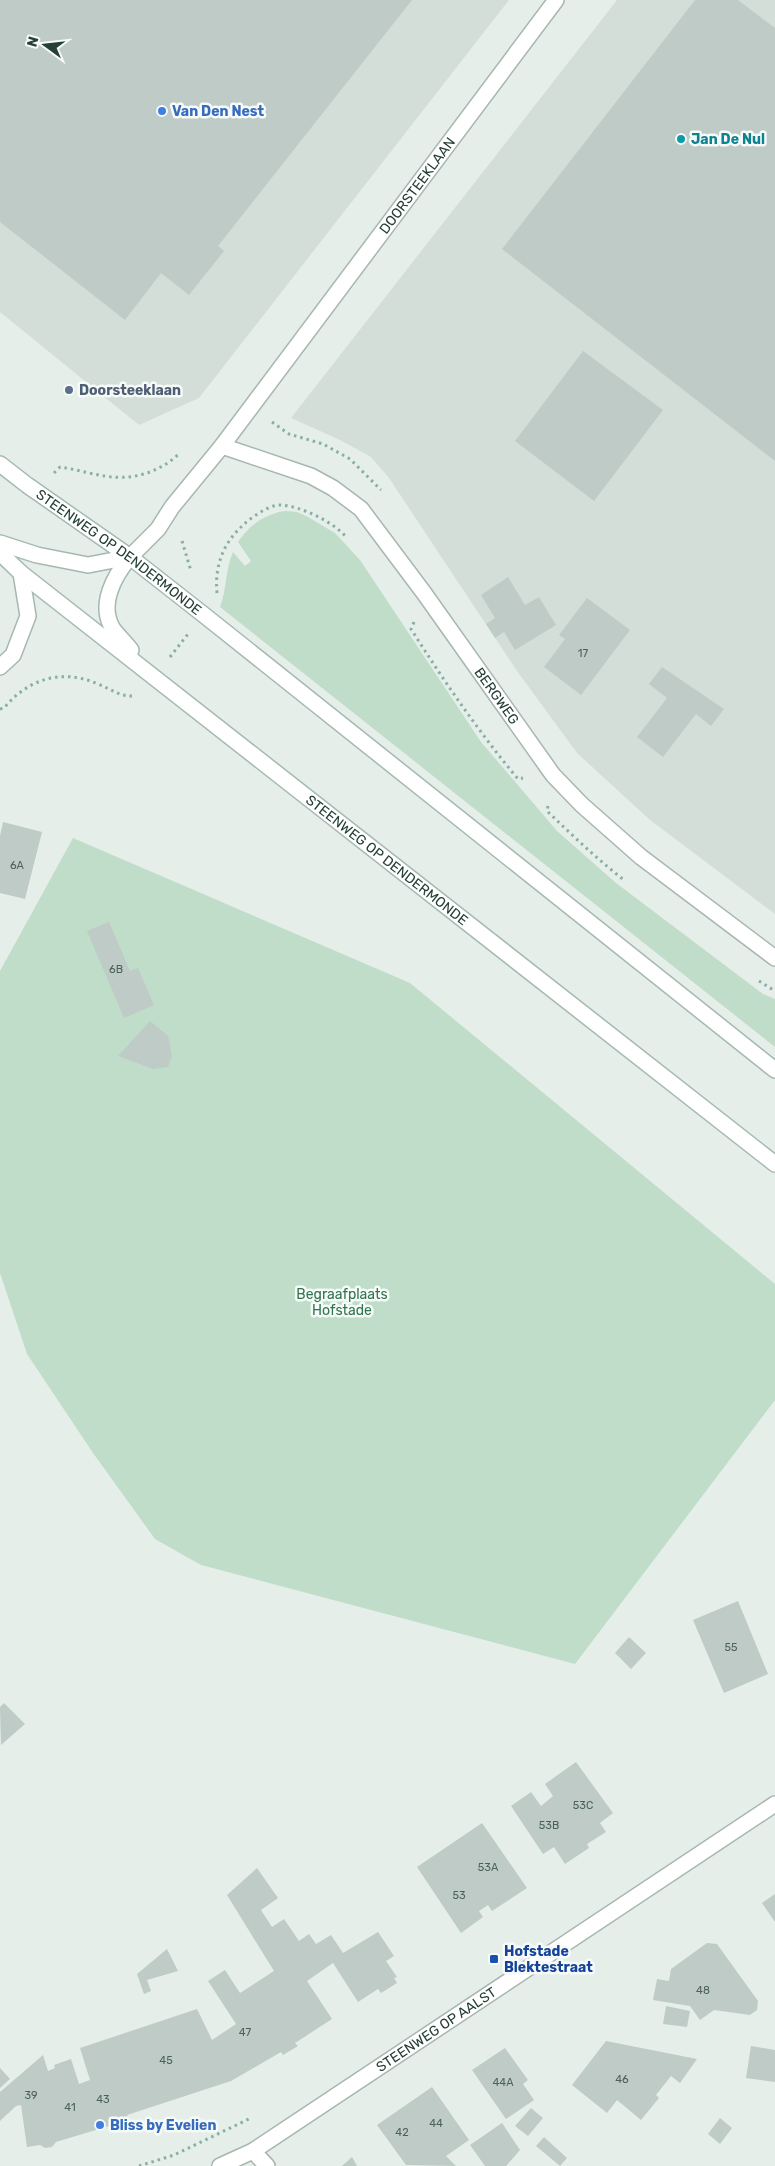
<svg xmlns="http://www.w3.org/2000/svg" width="775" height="2166" font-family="Rubik,sans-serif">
	<rect width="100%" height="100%" fill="#e6eeea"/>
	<path fill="#d4ded9" d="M0 0H509L199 398 139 425 0 312Z
		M617 0H775V914L650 820 577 753 517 671 389 478 371 457 340 440 291 418Z"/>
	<path fill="#c0ddc9" d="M285 511 297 512 308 517 335 533 360 560 481 742 557 831 616 883 763 994 775 999V1047L220 607C227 589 225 570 233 552L245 566 251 561 238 542C249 525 265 514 285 511Z
		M73 838 410 983 775 1284V1400L575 1664 201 1565 155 1539 93 1453 27 1354 0 1273V971Z"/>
	<path fill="#becbc6" d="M0 0H412L218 246 224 251 189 295 161 273 125 320 0 222Z
		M695 0H738L775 28V461L502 249Z
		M583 351 663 410 594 501 515 441Z
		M508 577 525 605 539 597 556 625 515 650 504 632 495 638 486 624 495 618 481 595Z
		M587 598 630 630 581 695 544 667 565 639 559 635Z
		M662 667 724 709 711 726 696 714 663 757 637 737 667 698 649 684Z
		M3 822 42 832 25 899 0 893V836Z
		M109 922 130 971 138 968 154 1005 124 1018 87 931Z
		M150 1021 168 1036 172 1056 168 1067 153 1069 118 1056Z
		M738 1601 768 1674 724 1693 693 1620Z
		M629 1637 646 1653 631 1669 615 1653Z
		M4 1703 25 1724 1 1745 0 1707Z
		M576 1762 613 1813 600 1823 606 1832 587 1844 589 1848 565 1864 554 1847 543 1854 511 1806 531 1792 541 1806 553 1796 545 1784Z
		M482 1823 527 1888 492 1911 488 1905 479 1911 483 1917 461 1933 417 1867Z
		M257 1868 278 1898 261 1910 272 1927 284 1919 299 1941 309 1934 316 1944 331 1935 343 1953 378 1932 394 1956 386 1961 397 1977 394 1978 397 1983 381 1993 378 1989 358 2002 333 1963 307 1981 332 2019 295 2043 298 2046 283 2055 281 2052 231 2081 127 2115 129 2120 56 2142 52 2147 45 2148 40 2145 27 2147 21 2105 16 2106 0 2121V2092L43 2055 48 2071 55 2068 54 2065 71 2059 79 2084 90 2080 80 2048 197 2009 212 2040 236 2024 208 1981 225 1970 240 1993 274 1971 227 1895Z
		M775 1894V1922L762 1903Z
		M707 1943 717 1944 758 2001 757 2010 750 2015 714 2010 700 2020 690 2006 653 2000 657 1979 669 1981 671 1969Z
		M167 1949 178 1971 147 1980 151 1991 144 1994 137 1974Z
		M666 2006 690 2011 687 2027 663 2024Z
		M606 2041 697 2059 680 2083 671 2076 656 2095 659 2098 641 2120 617 2100 607 2113 572 2085Z
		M751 2046 775 2050V2082L746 2078Z
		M505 2048 528 2080 523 2084 534 2100 506 2119 472 2070Z
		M0 2068 10 2079 0 2088Z
		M432 2087 469 2140 446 2156 456 2166 406 2165 377 2125Z
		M531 2108 543 2118 528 2136 515 2126Z
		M720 2118 732 2128 720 2144 708 2134Z
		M502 2123 520 2150 506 2166H485L470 2145Z
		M544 2137 567 2158 560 2166 536 2146Z
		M352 2157 357 2166H342Z"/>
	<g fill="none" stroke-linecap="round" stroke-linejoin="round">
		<g stroke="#a8b6b1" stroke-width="18">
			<g id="minor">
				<path id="s1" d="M222 446 311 476 333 488 361 509 424 593 553 775 582 805 641 857 775 958"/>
				<path id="s2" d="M130 557 158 529 172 507 222 446 556 0"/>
				<path d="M0 667 13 655 28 616 21 573"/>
				<path d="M253 2151 267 2166"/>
				<path id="s3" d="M220 2166 253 2151 775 1804"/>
			</g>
		</g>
		<g stroke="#a4b9b2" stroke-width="18">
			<g id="secondary">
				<path id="s4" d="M0 464 27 485 130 557 204 615 775 1070"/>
				<path d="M0 543 37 555 88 565 130 557"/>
				<path id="s5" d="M0 553 21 573 775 1164"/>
				<path d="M130 557C114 576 98 605 113 629 118 636 126 643 131 650"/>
			</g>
		</g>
		<path stroke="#88afa4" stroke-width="3" stroke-dasharray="2.5 4" stroke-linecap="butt" d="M272 422 289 434 323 444 350 459 381 490
			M54 473 60 467C75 469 90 474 105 476 133 481 160 472 180 453
			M182 541 191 571
			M217 593C214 560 227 536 253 517 262 511 271 505 281 505 300 506 334 522 346 537
			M414 622 411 629C444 681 478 731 518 779L523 778
			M170 657 188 634
			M0 709 4 708C28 679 62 668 98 684 111 689 120 697 134 696
			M548 806 547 811C572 835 597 859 624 880
			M759 981 775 991
			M139 2166 174 2155 251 2118"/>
		<use href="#minor" stroke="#fff" stroke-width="15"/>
		<use href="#secondary" stroke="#fff" stroke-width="15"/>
	</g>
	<g fill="#3f7fe0" stroke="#f6faf8" stroke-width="2">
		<circle cx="162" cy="111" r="5"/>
		<circle cx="100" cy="2125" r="5"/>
	</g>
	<circle fill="#0f9aa8" stroke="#f6faf8" stroke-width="2" cx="681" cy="139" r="5"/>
	<circle fill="#5c6f8a" stroke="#f6faf8" stroke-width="2" cx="69" cy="390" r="5"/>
	<rect fill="#1a4fb4" stroke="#f6faf8" stroke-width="2" x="489" y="1954" width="10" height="10" rx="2.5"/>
	<g text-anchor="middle" stroke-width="5" stroke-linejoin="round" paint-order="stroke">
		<g font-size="11" fill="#4b625c">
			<text x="583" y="657">17</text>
			<text x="17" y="869">6A</text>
			<text x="116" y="973">6B</text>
			<text x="731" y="1651">55</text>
			<text x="583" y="1809">53C</text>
			<text x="549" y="1829">53B</text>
			<text x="488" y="1871">53A</text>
			<text x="459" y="1899">53</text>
			<text x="703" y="1994">48</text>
			<text x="245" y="2036">47</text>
			<text x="166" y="2064">45</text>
			<text x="622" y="2083">46</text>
			<text x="503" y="2086">44A</text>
			<text x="31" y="2099">39</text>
			<text x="103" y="2103">43</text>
			<text x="70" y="2111">41</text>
			<text x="436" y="2127">44</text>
			<text x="402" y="2136">42</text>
		</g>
		<g font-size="14" font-weight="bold" fill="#366cbe" stroke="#f6faf8" text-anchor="start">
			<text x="172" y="116">Van Den Nest</text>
			<text x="110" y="2130">Bliss by Evelien</text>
		</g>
		<g font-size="14" font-weight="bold" fill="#0d838f" stroke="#f6faf8" text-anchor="start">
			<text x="691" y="144">Jan De Nul</text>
		</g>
		<g font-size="14" fill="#253f39" stroke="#f6faf8">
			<text dy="5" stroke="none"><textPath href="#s2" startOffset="470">DOORSTEEKLAAN</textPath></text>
			<text dy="5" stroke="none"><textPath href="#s4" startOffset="148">STEENWEG OP DENDERMONDE</textPath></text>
			<text dy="5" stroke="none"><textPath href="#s1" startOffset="385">BERGWEG</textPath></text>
			<text dy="5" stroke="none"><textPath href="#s5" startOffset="494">STEENWEG OP DENDERMONDE</textPath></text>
			<text dy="5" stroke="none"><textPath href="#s3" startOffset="256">STEENWEG OP AALST</textPath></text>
		</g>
		<g font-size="14" font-weight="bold" fill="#4e5e75" stroke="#f6faf8" text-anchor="start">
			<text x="79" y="395">Doorsteeklaan</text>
		</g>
		<g font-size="14" fill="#32744d" stroke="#f6faf8">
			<text x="342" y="1299">Begraafplaats<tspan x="342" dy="16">Hofstade</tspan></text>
		</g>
		<g font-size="14" font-weight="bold" fill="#164399" stroke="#f6faf8" text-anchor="start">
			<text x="504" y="1956">Hofstade<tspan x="504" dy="16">Blektestraat</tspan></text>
		</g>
	</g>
	<g transform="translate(45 45) rotate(285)" stroke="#f6faf8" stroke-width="4" paint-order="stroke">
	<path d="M0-4L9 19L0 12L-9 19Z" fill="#253f39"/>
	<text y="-8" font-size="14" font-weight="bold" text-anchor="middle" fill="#253f39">N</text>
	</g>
</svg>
